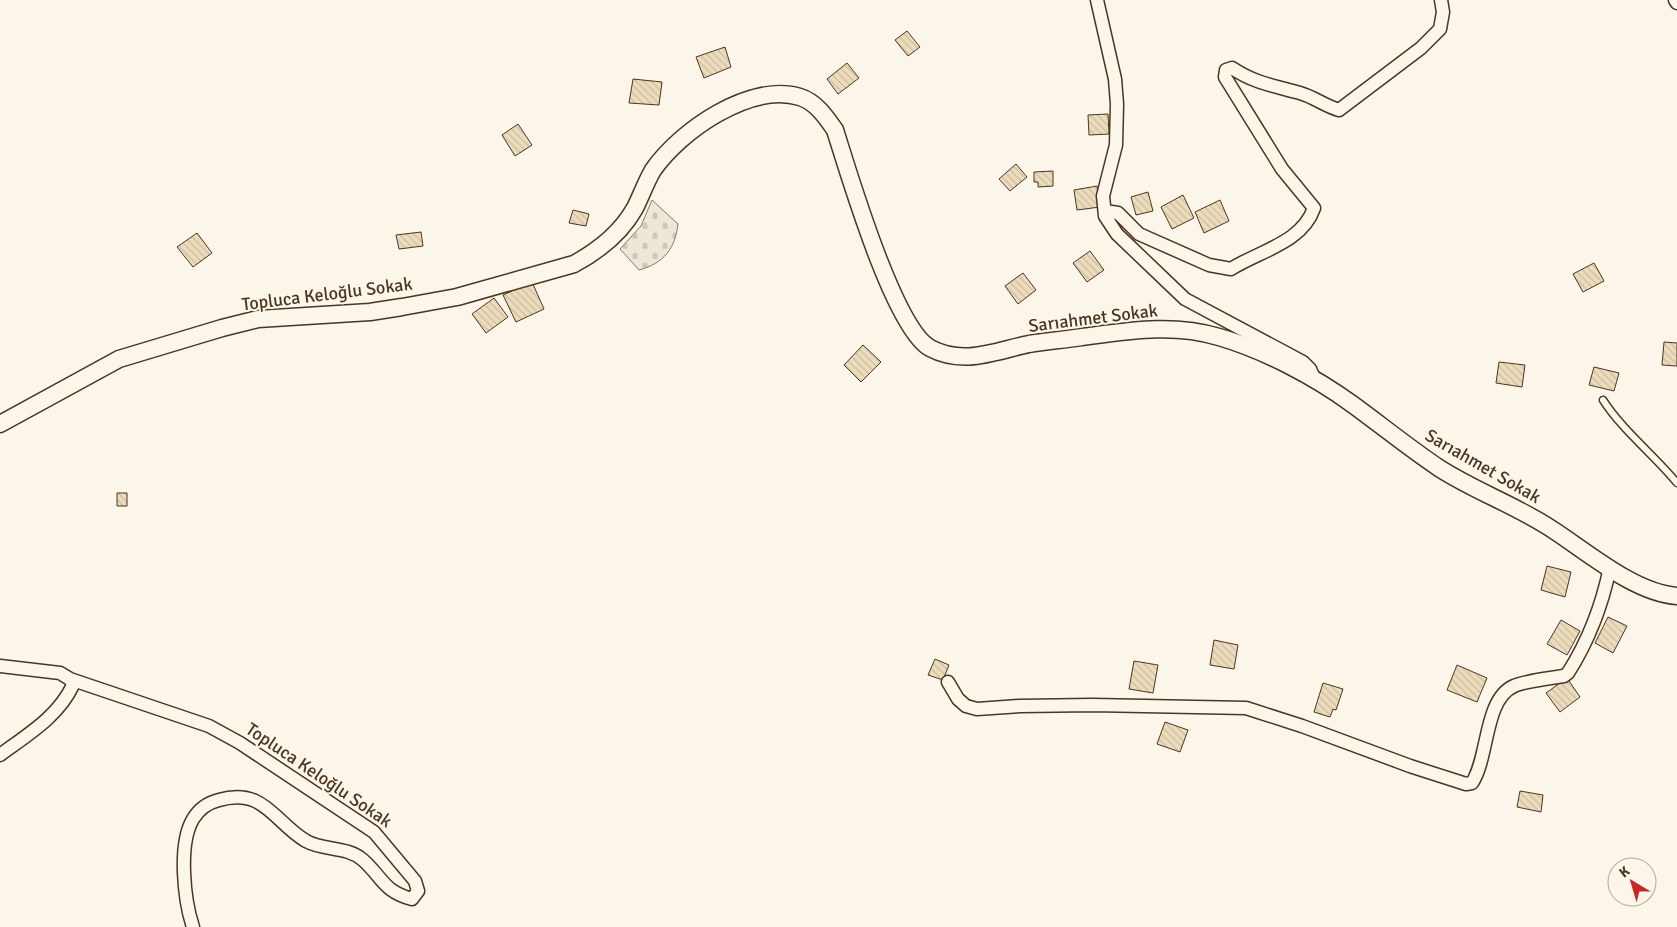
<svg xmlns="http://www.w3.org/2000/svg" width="1677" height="927" font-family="Signika,sans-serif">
	<defs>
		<pattern id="cemetery-stones" width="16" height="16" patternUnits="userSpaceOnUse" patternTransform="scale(1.25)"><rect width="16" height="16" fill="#ede6d9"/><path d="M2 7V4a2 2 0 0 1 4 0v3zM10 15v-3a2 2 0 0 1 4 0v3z" fill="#cdc6ba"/></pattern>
		<pattern id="building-back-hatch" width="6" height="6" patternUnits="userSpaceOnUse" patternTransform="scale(1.25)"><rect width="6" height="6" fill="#ecdcbc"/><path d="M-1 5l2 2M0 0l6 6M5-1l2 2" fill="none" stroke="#ccbda1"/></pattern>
	</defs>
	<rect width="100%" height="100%" fill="#fbf6e9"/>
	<path fill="url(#cemetery-stones)" stroke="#887966" d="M652 200 678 224C675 249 664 263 639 270L620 249 641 226Z"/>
	<path fill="url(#building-back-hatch)" stroke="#4a3520" d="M907 31 920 47 908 56 895 40Z
		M725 47 731 67 704 78 696 57Z
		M847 63 859 78 838 94 827 79Z
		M633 79 662 82 659 105 629 103Z
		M1108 114 1109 134 1089 135 1088 115Z
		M518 124 532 145 515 156 502 135Z
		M1016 164 1027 177 1010 191 999 179Z
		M1053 171V186L1038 187V182H1034V172Z
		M1097 186 1100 207 1077 210 1074 190Z
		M1148 192 1153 211 1136 215 1131 197Z
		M1183 195 1194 218 1172 229 1161 207Z
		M1220 200 1229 221 1204 233 1195 212Z
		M573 210 589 214 586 226 569 223Z
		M421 232 423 246 399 249 396 235Z
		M197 233 212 253 193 267 177 247Z
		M1090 251 1104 270 1087 282 1073 263Z
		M1594 263 1604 281 1583 292 1573 274Z
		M1023 273 1036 290 1018 304 1005 286Z
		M532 282 544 309 516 322 503 295Z
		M494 298 508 317 486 333 472 314Z
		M1664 342 1677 343V366L1662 365Z
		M863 345 881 362 861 382 844 365Z
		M1499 362 1525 365 1522 387 1496 383Z
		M1594 367 1619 373 1614 391 1589 385Z
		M117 493H127V506H117Z
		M1547 566 1571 572 1565 597 1541 590Z
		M1608 617 1627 626 1613 653 1595 643Z
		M1561 620 1580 631 1567 655 1547 644Z
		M1214 640 1238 645 1234 669 1210 665Z
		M935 659 949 665 943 680 928 675Z
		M1134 661 1158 665 1153 693 1129 689Z
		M1457 665 1487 678 1477 702 1447 690Z
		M1567 678 1580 697 1560 712 1546 693Z
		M1323 683 1343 689 1336 710 1333 709 1330 717 1314 712Z
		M1165 722 1188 730 1180 752 1157 744Z
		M1520 791 1543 795 1541 812 1517 807Z"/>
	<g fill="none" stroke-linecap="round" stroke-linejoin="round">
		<g stroke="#4a3520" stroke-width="9">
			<path id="service" d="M1603 400C1623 431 1653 454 1677 483"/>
		</g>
		<g stroke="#4a3520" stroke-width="15">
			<path id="minor" d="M1097 0 1115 79 1117 104 1116 145 1103 196 1105 216 1117 234 1185 299 1303 362 1310 369 1314 378
				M1675 0 1677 3
				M1105 211 1118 213 1139 234 1209 265 1231 269C1259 251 1302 243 1314 208L1282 169 1225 77 1226 70 1232 68C1254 83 1275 86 1300 93 1314 97 1325 106 1339 110L1421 48 1440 29 1443 12 1441 0
				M0 666 60 673 70 679 209 726 240 743 374 832 415 881 418 891 412 899C383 891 383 878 363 860 347 846 324 851 306 841 274 822 264 787 219 800 207 803 199 809 193 819 178 844 184 900 193 927
				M948 682 958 699 966 706 977 709 1020 706 1093 705 1246 708 1302 726 1410 766 1466 784 1472 783C1489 757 1484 699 1514 686 1524 681 1552 678 1564 676L1568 673C1589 640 1602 606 1610 567
				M0 755C27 735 58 717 73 685L70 679"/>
		</g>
		<g stroke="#4a3520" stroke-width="19">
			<path id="tertiary" d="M0 424 119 359 222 328 258 319 370 312 402 307 457 297 574 264C598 251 621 233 635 208 641 196 646 182 653 170 680 131 750 82 800 97 816 102 826 117 835 130 849 174 894 328 930 348 964 366 995 351 1029 344 1046 341 1064 340 1082 337 1128 331 1173 323 1219 337 1264 350 1315 377 1352 404 1381 425 1409 448 1439 468 1473 490 1512 504 1547 526 1584 549 1633 593 1677 596"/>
		</g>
		<use href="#service" stroke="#fbf6e9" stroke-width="6"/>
		<use href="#minor" stroke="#fbf6e9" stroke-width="12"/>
		<use href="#tertiary" stroke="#fbf6e9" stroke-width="16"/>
	</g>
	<g text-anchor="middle" stroke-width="4" stroke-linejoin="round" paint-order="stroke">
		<g font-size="18" fill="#4a3520" stroke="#fbf6e9">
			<text transform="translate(327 294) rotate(-7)" y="6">Topluca Keloğlu Sokak</text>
			<text transform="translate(1093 318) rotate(-7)" y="6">Sarıahmet Sokak</text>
			<text transform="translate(1483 466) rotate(30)" y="6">Sarıahmet Sokak</text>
			<text transform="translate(319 775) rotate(34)" y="6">Topluca Keloğlu Sokak</text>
		</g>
	</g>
	<g transform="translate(1632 882) rotate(322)"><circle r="24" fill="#fbf6e9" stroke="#b4a999"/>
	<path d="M0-4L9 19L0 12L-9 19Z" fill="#c62828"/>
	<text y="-8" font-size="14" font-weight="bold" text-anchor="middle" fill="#4a3520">K</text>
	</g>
</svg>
